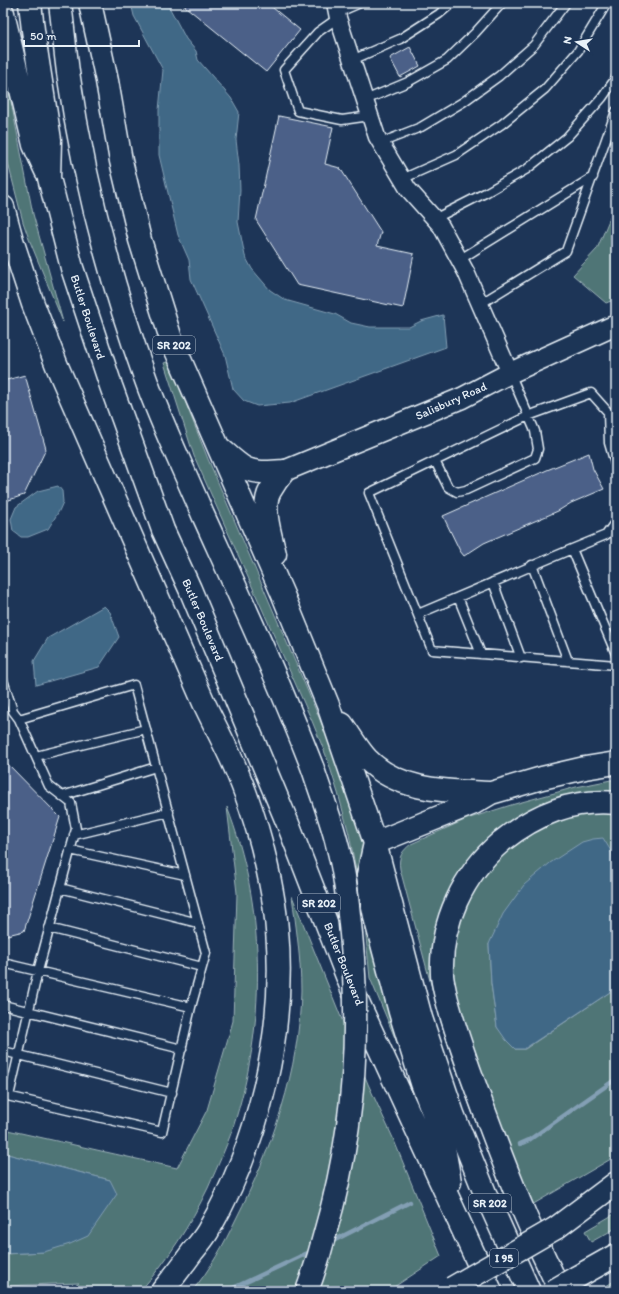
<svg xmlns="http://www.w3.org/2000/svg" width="619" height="1294" font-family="Itim,sans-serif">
	<rect width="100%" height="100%" fill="#1d3557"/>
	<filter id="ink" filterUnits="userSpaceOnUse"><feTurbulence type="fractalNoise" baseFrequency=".025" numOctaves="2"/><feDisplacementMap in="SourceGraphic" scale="8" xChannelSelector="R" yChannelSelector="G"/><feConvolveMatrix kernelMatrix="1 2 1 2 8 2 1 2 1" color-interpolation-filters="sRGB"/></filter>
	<g filter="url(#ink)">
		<path fill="#4f7476" stroke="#9cb2b7" d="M3 61 33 214 63 322 29 239 23 222 9 167 3 140Z
			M616 203V299L606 303 573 275 597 249Z
			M169 361 208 459 330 743 365 847 400 1050 370 978 365 927 360 891 349 834 338 793 327 758 312 721 194 456 164 363Z
			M616 779V793L549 801 534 807 517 816 494 834 438 933 496 1173 475 1120 453 1060 441 1022 400 869C398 857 402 851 411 844L467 819 511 805 576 787Z
			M227 807C265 904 267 1018 236 1118 229 1142 218 1165 208 1188 190 1225 168 1260 140 1291H69L79 1283 3 1286V1254L44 1252 110 1180 3 1153V1129L177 1168 207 1110 233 1021 237 893Z
			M616 810V880L611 851 489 944 491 983 497 1027 515 1049H525L616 988V1156L530 1206 453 1000 449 959 469 891 512 841 565 816Z
			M292 896 368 1084 393 1138 441 1256 388 1291H192C210 1270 224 1244 236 1219 272 1148 300 1070 301 990 301 960 296 926 292 896Z
			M616 1213V1228L591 1242 585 1231Z
			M616 1280V1291H598Z"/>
		<path fill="#3f6886" stroke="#839fb4" d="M131 3H167L186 39 196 51 198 60 231 98 239 112 236 140 239 165 240 190 238 222 245 256 252 269 270 290 285 300 335 314 351 323 370 327H409L421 321 443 315 446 347 290 403 257 406 244 401 233 389 225 355 191 279 189 260 178 235 159 155V110L163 70 134 16Z
			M58 486 62 491 63 502 59 511 48 529 28 537H21L13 531 11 519 16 507 38 491Z
			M104 606 110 612 119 637 99 667 36 685 34 661 48 638Z
			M603 838 611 851 616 880V988L524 1049H515L506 1040 497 1027 491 983 489 944 503 914 524 885 550 863 582 842 593 839Z
			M3 1153 110 1180 117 1194 88 1236 70 1244 44 1252 3 1254Z"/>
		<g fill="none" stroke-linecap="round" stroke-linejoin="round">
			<path stroke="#839fb4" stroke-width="4.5" d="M520 1144 529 1140 616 1079
				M329 1243 410 1202
				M227 1291 314 1250"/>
		</g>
		<path fill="#4c6188" stroke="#e8f1f8" d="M181 3H267L300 30 266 72Z
			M410 47 420 66 400 77 390 58Z
			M279 116 333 127 325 164 340 168 381 232 377 246 414 254 403 308 297 285 256 220Z
			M25 375 46 449 24 495 3 502V381Z
			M589 453 593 469 604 489 571 503 558 511 484 543 464 556 460 551 443 516 547 470Z
			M3 759 60 817 24 931 3 936Z"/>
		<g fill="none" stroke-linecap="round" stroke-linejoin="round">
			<g stroke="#e8f1f8" stroke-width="11">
				<path id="service" d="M337 13 360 3
					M338 18 318 32 284 70 298 111 342 120 370 116
					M352 60 400 39 439 14 452 3
					M365 100 408 82 447 60 475 33 502 3
					M380 143 421 127 463 102 499 76 534 45 566 3
					M402 179 456 155 502 124 545 89 578 51 607 3
					M434 219 487 192 527 169 567 137 602 98 616 78
					M459 260 593 177
					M480 304 566 251 616 111
					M435 461 448 487 457 492 466 490 535 458 538 449 535 431 510 373
					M616 467 609 443 608 412 591 393 528 416 369 493 432 650 616 665
					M616 521 606 535 572 549 616 654
					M532 565 568 661
					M493 582 521 658
					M458 597 481 654
					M418 614 572 549
					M3 680 13 711 19 719 49 786 71 803 76 829 38 971 9 1096
					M36 756 146 729
					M62 796 156 767
					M74 835 169 812
					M70 850 185 875
					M60 888 198 923
					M49 928 202 967
					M3 963 191 1007
					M3 1005 182 1049
					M3 1051 172 1093
					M3 1095 162 1132 191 1007 206 953 134 685 19 719"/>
			</g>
			<g stroke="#e8f1f8" stroke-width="19">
				<path id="minor" d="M335 3 338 18 377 137 408 189 441 226 466 272 510 373"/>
			</g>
			<g stroke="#e8f1f8" stroke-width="23">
				<path id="tertiary" d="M284 471 462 398 510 373 616 325"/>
			</g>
			<g stroke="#e8f1f8" stroke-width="25">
				<path id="primary" d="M375 843 421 1018 453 1114 485 1193 529 1291"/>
			</g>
			<g stroke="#e8f1f8" stroke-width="25">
				<path id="motorway" d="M30 3 33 30 50 140 49 178 72 268 111 386 163 530 190 589 288 824 352 989 491 1291
					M60 3C63 26 65 49 68 72 83 177 110 280 146 380 162 425 184 470 203 515 241 599 280 683 313 769
					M90 3 107 81 121 161 140 240 171 339 283 595 328 705 375 843
					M3 13 34 145 46 171
					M3 207 12 240 33 304 57 366 204 703C212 720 221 737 229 754 243 783 254 816 262 846 269 874 275 902 277 930 286 1032 259 1143 208 1231 204 1238 198 1245 193 1251 183 1265 173 1278 162 1291
					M221 449C228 455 235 462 243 467 255 474 271 472 284 471
					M275 554C271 537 261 507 270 491 274 484 279 477 284 471
					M342 724C350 735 357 748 367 759 399 792 448 791 491 793
					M375 843 368 875 371 897 376 921 400 1012 422 1083 442 1136 450 1182
					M375 843 474 803 491 793 542 778 585 768 616 763
					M556 1228 616 1183
					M577 1277 616 1255
					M560 1291C548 1264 534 1237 523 1210 503 1163 486 1116 469 1069 460 1043 451 1018 445 992 444 986 442 980 442 974 440 923 463 874 502 841 536 814 572 799 616 803"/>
			</g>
			<use href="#service" stroke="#1d3557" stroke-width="8"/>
			<use href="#minor" stroke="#1d3557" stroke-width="16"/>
			<use href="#tertiary" stroke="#1d3557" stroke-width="20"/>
			<use href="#primary" stroke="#1d3557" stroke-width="22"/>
			<use href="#motorway" stroke="#1d3557" stroke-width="22"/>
			<g stroke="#e8f1f8" stroke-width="25" stroke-linecap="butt">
				<path id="motorway-bridge" d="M452 1288 556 1228
					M307 1291C314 1272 320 1253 325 1233 354 1134 361 1037 351 934 348 904 345 873 337 844 331 819 321 794 313 769
					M553 1291 577 1277"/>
			</g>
			<use href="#motorway-bridge" stroke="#1d3557" stroke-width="22"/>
		</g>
	</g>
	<g text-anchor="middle" stroke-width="3" stroke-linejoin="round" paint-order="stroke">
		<g fill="#1d3557" stroke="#abb9c8" stroke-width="1">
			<rect x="153" y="336" width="42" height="18" rx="3"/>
			<rect x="298" y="894" width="42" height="18" rx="3"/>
			<rect x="469" y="1194" width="42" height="18" rx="3"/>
			<rect x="490" y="1249" width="28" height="18" rx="3"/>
		</g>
		<g font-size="11" font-weight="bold" fill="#e8f1f8">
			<text x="174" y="349">SR 202</text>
			<text x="319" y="907">SR 202</text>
			<text x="490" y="1207">SR 202</text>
			<text x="504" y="1262">I 95</text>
		</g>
		<g font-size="12" fill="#e8f1f8" stroke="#1d3557">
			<text transform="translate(88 317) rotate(72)" y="4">Butler Boulevard</text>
			<text transform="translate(451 401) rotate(-24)" y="4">Salisbury Road</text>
			<text transform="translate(203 620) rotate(67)" y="4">Butler Boulevard</text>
			<text transform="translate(344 964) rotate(68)" y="4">Butler Boulevard</text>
		</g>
	</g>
	<rect width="619" height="1294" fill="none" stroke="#1d3557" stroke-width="16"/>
	<rect x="8" y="8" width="603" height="1278" fill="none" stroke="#e8f1f8" stroke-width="1.5" filter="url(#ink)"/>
	<g transform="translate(577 42) rotate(282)" stroke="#1d3557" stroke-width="3" paint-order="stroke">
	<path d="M0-3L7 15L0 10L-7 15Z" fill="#e8f1f8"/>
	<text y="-6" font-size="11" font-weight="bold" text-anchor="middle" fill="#e8f1f8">N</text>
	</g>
	<path d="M24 40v6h115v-6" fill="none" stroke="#e8f1f8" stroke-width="2"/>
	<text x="30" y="40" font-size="12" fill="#e8f1f8" stroke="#1d3557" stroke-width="3" paint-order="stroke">50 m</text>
</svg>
